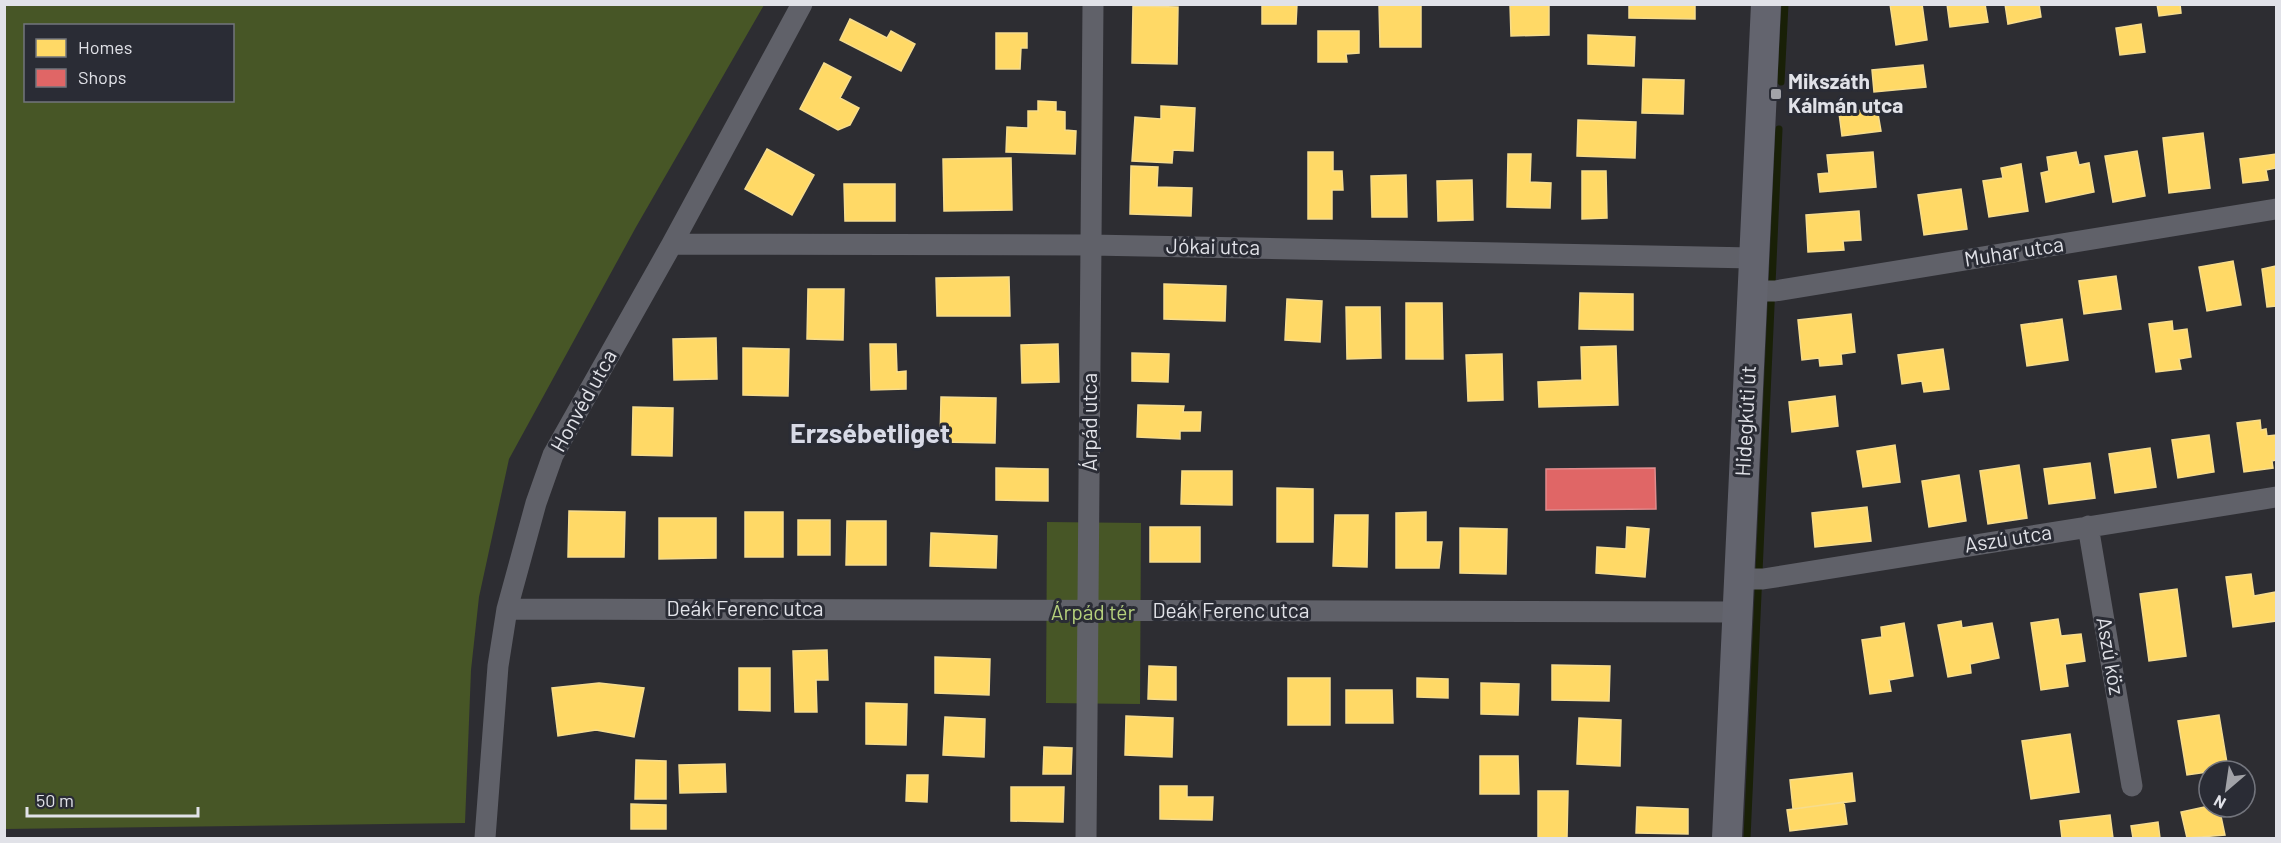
<svg xmlns="http://www.w3.org/2000/svg" width="2281" height="843" font-family="Barlow,sans-serif">
	<rect width="100%" height="100%" fill="#2d2d32"/>
	<path fill="#475626" fill-rule="evenodd" d="M4 5H764L636 227 509 459 479 597 471 670 465 823 5 829ZM26 26H232V100H26Z
		M1047 522 1141 523 1140 704 1046 703Z"/>
	<path fill="#ffd966" stroke="#f6dc8d" stroke-width="1.5" d="M1262 4H1297L1296 24H1262Z
		M1379 4H1421V47H1380Z
		M1510 4H1549V35L1511 36Z
		M1629 4H1695V19L1629 18Z
		M1890 4H1922L1927 40 1896 45Z
		M1947 4H1985L1988 22 1950 27Z
		M2005 4H2039L2041 17 2008 24Z
		M2157 4H2180L2181 13 2159 16Z
		M1133 6 1178 7 1177 64 1132 63Z
		M850 19 887 38 891 31 915 44 901 71 840 40Z
		M2141 24 2145 52 2120 55 2116 28Z
		M1318 31H1359V53L1346 54 1347 62H1318Z
		M996 33H1027V48H1021L1020 69H996Z
		M1588 35 1635 37 1634 66 1588 64Z
		M824 63 851 77 840 98 859 108 850 125 838 130 800 109Z
		M1923 65 1926 87 1874 92 1872 70Z
		M1643 79 1684 80 1683 114 1642 113Z
		M1038 101 1056 102V111L1065 112V130L1076 131 1075 154 1006 152 1007 127 1028 128V111H1038Z
		M1161 106 1195 108 1193 151 1173 150 1172 163 1132 161 1135 117 1161 119Z
		M1877 108 1881 131 1842 136 1839 113Z
		M1578 120 1636 122 1635 158 1577 156Z
		M2203 133 2210 188 2169 193 2163 138Z
		M767 149 814 175 792 215 745 189Z
		M2137 151 2145 196 2113 202 2105 156Z
		M1308 152H1333V171H1342L1343 190H1332V219H1308Z
		M1873 152 1876 187 1820 192 1818 174 1829 173 1827 155Z
		M2076 152 2079 165 2089 163 2094 192 2046 202 2041 173 2049 171 2047 157Z
		M1508 154H1531L1530 182 1551 183 1550 208 1507 207Z
		M2276 154V168L2266 170 2268 180 2243 183 2240 159Z
		M1011 158 1012 210 944 211 943 159Z
		M2021 164 2028 211 1989 217 1983 181 2003 178 2001 168Z
		M1131 166 1158 167 1157 187 1192 188 1191 216 1130 214Z
		M1582 171H1606L1607 218 1582 219Z
		M1406 175 1407 217H1372L1371 176Z
		M1472 180 1473 220 1438 221 1437 181Z
		M844 184H895V221H845Z
		M1961 189 1967 229 1924 235 1918 195Z
		M1859 211 1861 240 1843 241 1844 250 1808 252 1806 215Z
		M2233 261 2241 305 2207 311 2199 267Z
		M2276 266V306L2267 307 2262 269Z
		M2116 276 2121 309 2084 314 2079 281Z
		M1009 277 1010 316H937L936 278Z
		M1164 284 1226 286 1225 321 1164 319Z
		M808 289H844L843 340 807 339Z
		M1580 293 1633 294V330L1579 329Z
		M1287 299 1322 301 1320 342 1285 340Z
		M1406 303H1442L1443 359H1406Z
		M1346 307H1380L1381 358 1347 359Z
		M1851 314 1855 352 1841 354 1842 364 1820 366 1819 358 1802 360 1798 320Z
		M2062 319 2068 360 2027 366 2021 325Z
		M2172 321 2173 331 2187 329 2191 357 2179 359 2181 369 2156 372 2149 324Z
		M716 338 717 379 674 380 673 339Z
		M870 344H896L897 372 906 371V389L871 390Z
		M1058 344 1059 382 1022 383 1021 345Z
		M1616 346 1618 405 1539 407 1538 382 1582 380 1581 347Z
		M743 348 789 349 788 396 743 395Z
		M1943 349 1949 389 1924 392 1922 381 1902 384 1898 355Z
		M1132 353 1169 354 1168 382 1132 381Z
		M1502 354 1503 400 1468 401 1466 355Z
		M1835 396 1838 426 1792 432 1789 402Z
		M941 397 996 398 995 443 940 442Z
		M1138 405 1184 406 1183 412H1201L1200 431H1180V439L1137 437Z
		M633 407 673 408 672 456 632 455Z
		M2260 420 2261 430 2266 429 2267 436 2276 435V460L2272 461 2273 468 2244 472 2237 423Z
		M2209 435 2214 472 2178 478 2172 440Z
		M1895 445 1900 482 1863 487 1857 451Z
		M2150 448 2156 487 2115 493 2109 454Z
		M2090 463 2095 498 2049 504 2044 469Z
		M2019 465 2027 518 1988 524 1980 471Z
		M996 468 1048 469V501L996 500Z
		M1182 471H1232V505L1181 504Z
		M1959 475 1966 521 1929 527 1922 481Z
		M1277 488 1313 489V542H1277Z
		M1867 507 1871 541 1815 547 1812 513Z
		M569 511 625 512 624 557H568Z
		M745 512H783V557H745Z
		M1426 512V542H1442L1439 568H1396V513Z
		M1335 515H1368L1367 567 1333 566Z
		M659 518H716V558L659 559Z
		M798 520H830V555H798Z
		M847 521H886V565H846Z
		M1150 527H1200V562H1150Z
		M1627 527 1649 529 1645 577 1596 573 1597 547 1626 549Z
		M1460 528 1507 529 1506 574 1460 573Z
		M931 533 997 536 996 568 930 566Z
		M2251 574 2254 596 2276 592V621L2233 627 2226 577Z
		M2177 589 2186 656 2149 661 2140 594Z
		M2058 619 2061 636 2081 634 2085 661 2065 664 2068 686 2041 690 2031 623Z
		M1961 621 1962 628 1992 623 1999 658 1970 664 1971 673 1948 677 1938 625Z
		M1904 623 1913 676 1889 680 1891 691 1870 694 1862 640 1882 637 1881 627Z
		M827 650 828 680H816L817 712H795L793 651Z
		M935 657 990 659 989 695 935 693Z
		M1552 665 1610 666 1609 701 1552 700Z
		M1149 666 1176 667V700L1148 699Z
		M739 668H770V711L739 710Z
		M1288 678H1330V725H1288Z
		M1417 678 1448 679V698L1417 697Z
		M599 683 644 688 634 737 596 730 558 736 552 688Z
		M1481 683 1519 684 1518 715 1481 714Z
		M1346 690H1392L1393 723H1346Z
		M866 703 907 704 906 745 866 744Z
		M2219 715 2228 769 2187 775 2178 721Z
		M1126 716 1173 718 1172 757 1125 755Z
		M945 717 985 719 984 757 943 755Z
		M1579 718 1621 720 1620 766 1577 764Z
		M2070 734 2079 792 2031 799 2022 741Z
		M1044 747 1072 748 1071 774H1043Z
		M1480 756H1518L1519 794H1480Z
		M636 760 666 761V799H635Z
		M725 764 726 792 680 793 679 765Z
		M1852 773 1855 801 1793 809 1790 780Z
		M907 775H928L927 802 906 801Z
		M1160 786H1187V797H1213L1212 820 1160 819Z
		M1011 787H1064L1063 822 1011 821Z
		M1538 791H1568L1567 838H1538Z
		M1844 802 1847 824 1790 831 1787 810Z
		M631 804 666 805V829H631Z
		M2209 806 2219 807 2225 835 2187 838 2181 812Z
		M1637 807 1688 809V834L1636 833Z
		M2110 815 2113 838H2062L2060 821Z
		M2158 822 2160 838H2133L2131 826Z"/>
	<path fill="#e06666" stroke="#e08b8d" stroke-width="1.5" d="M1655 468 1656 509 1546 510V469Z"/>
	<g fill="none" stroke-linecap="round" stroke-linejoin="round">
		<path stroke="#192007" stroke-width="7" d="M1781 82 1785 4
			M1747 838 1779 129"/>
		<path stroke="#606169" stroke-width="21" d="M672 244 1091 245 1753 258
			M1752 291H1775L2276 209
			M2088 526 2132 786
			M1739 579H1763L2276 497
			M507 609 1738 612
			M485 838 498 666 507 609 536 503 553 455 672 244 802 4
			M1086 838 1093 4"/>
		<path stroke="#63646e" stroke-width="30" d="M1727 838 1766 4"/>
	</g>
	<rect fill="#a2a3a8" stroke="#2a2c35" stroke-width="2" x="1770" y="88" width="12" height="12" rx="3"/>
	<g text-anchor="middle" stroke-width="6" stroke-linejoin="round" paint-order="stroke">
		<g font-size="21" font-weight="bold" fill="#e1e2e8" stroke="#2a2c35" text-anchor="start">
			<text x="1788" y="89">Mikszáth<tspan x="1788" dy="24">Kálmán utca</tspan></text>
		</g>
		<g font-size="21" fill="#e1e2e8" stroke="#2a2c35">
			<text transform="translate(1213 247) rotate(1)" y="7">Jókai utca</text>
			<text transform="translate(2014 252) rotate(-9)" y="7">Muhar utca</text>
			<text transform="translate(584 401) rotate(-61)" y="7">Honvéd utca</text>
			<text transform="translate(1746 421) rotate(-87)" y="7">Hidegkúti út</text>
			<text transform="translate(1090 422) rotate(-90)" y="7">Árpád utca</text>
			<text transform="translate(2008 539) rotate(-9)" y="7">Aszú utca</text>
			<text x="745" y="616">Deák Ferenc utca</text>
			<text x="1231" y="618">Deák Ferenc utca</text>
			<text transform="translate(2110 656) rotate(80)" y="7">Aszú köz</text>
		</g>
		<g font-size="21" fill="#b5d07c" stroke="#2a2c35">
			<text x="1093" y="620">Árpád tér</text>
		</g>
		<g font-size="27" font-weight="bold" fill="#d8dae6" stroke="#2a2c35">
			<text x="870" y="443">Erzsébetliget</text>
		</g>
	</g>
	<rect width="2281" height="843" fill="none" stroke="#e1e2e8" stroke-width="12"/>
	<rect x="24" y="24" width="210" height="78" fill="#2a2c35" stroke="#73757d" stroke-width="1.5"/>
	<rect x="36" y="39" width="30" height="18" fill="#ffd966" stroke="#73757d" stroke-width="1.5"/>
	<text x="78" y="54" font-size="18" fill="#e1e2e8">Homes</text>
	<rect x="36" y="69" width="30" height="18" fill="#e06666" stroke="#73757d" stroke-width="1.5"/>
	<text x="78" y="84" font-size="18" fill="#e1e2e8">Shops</text>
	<g transform="translate(2227 789) rotate(209)"><circle r="28" fill="#2a2c35" stroke="#73757d" stroke-width="1.5"/>
	<path d="M0-4.5L10 22L0 15L-10 22Z" fill="#a2a3a8"/>
	<text y="-9" font-size="16" font-weight="bold" text-anchor="middle" fill="#e1e2e8">N</text>
	</g>
	<path d="M27 807v9h171v-9" fill="none" stroke="#e1e2e8" stroke-width="3"/>
	<text x="36" y="807" font-size="18" fill="#e1e2e8" stroke="#2a2c35" stroke-width="4.5" paint-order="stroke">50 m</text>
</svg>
